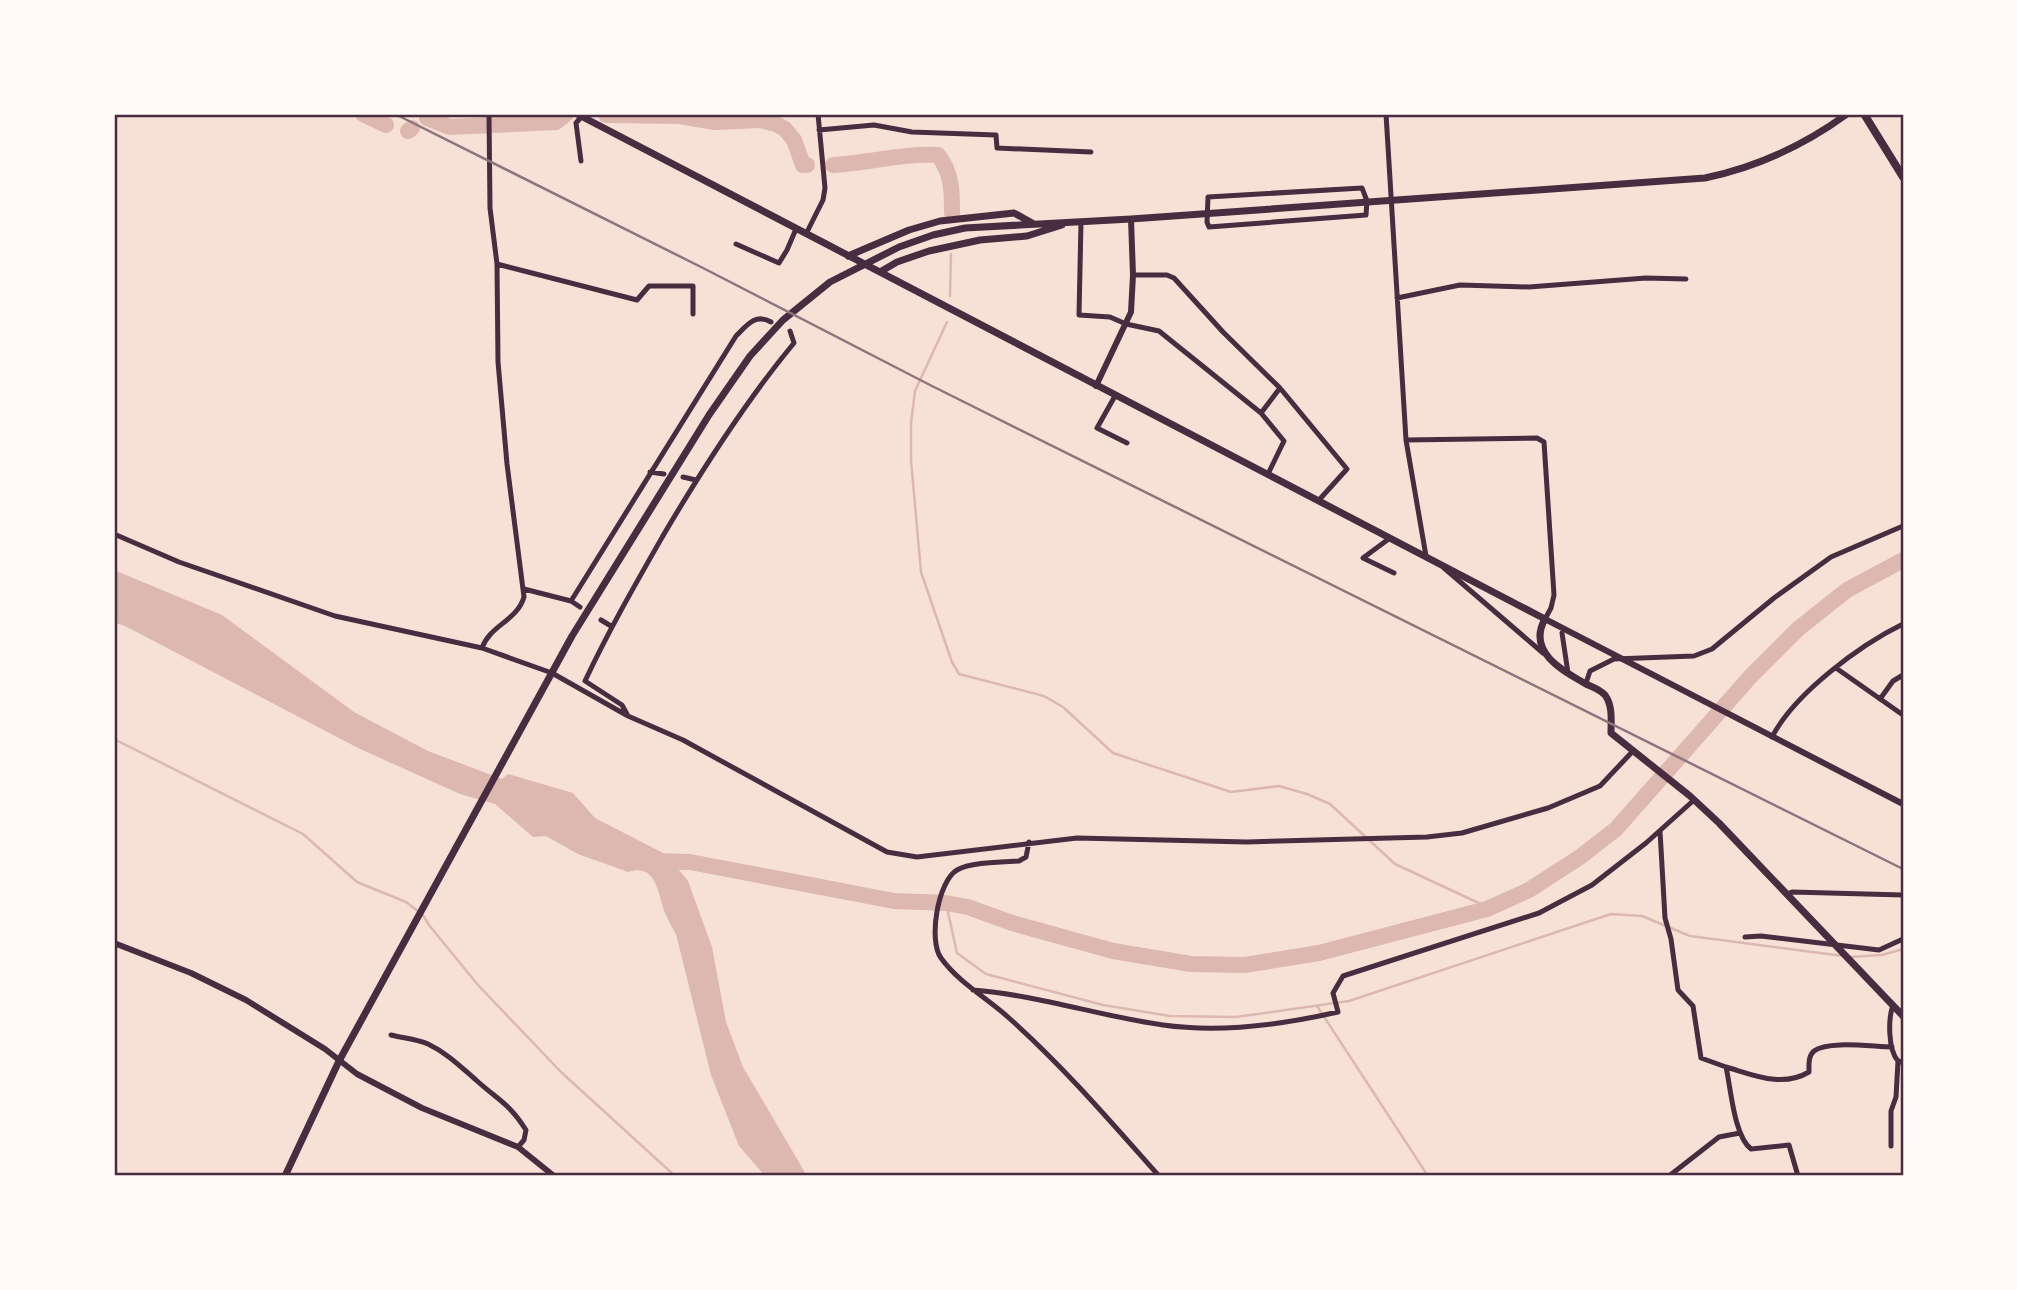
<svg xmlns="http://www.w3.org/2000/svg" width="2017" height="1290" font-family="Lora,serif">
	<rect width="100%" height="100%" fill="#f7e1d7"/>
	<path fill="#dcb8b0" d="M114 570 222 615 354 712 428 751 502 779 508 774 573 793 595 818 667 855 688 881 712 947 726 1022 743 1067 807 1176H765L739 1146 711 1075 676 934C672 927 668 920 665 913 658 895 657 862 628 872L578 854 546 836 533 837 495 804 460 794 358 748 127 627 114 622Z"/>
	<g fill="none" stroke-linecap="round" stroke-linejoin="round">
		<path stroke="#dcb8b0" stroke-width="2.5" d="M950 296 951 254
			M947 322 915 391 911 423V460L921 572 952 662 959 674 1044 696 1063 707 1113 753 1231 792 1279 786 1307 794 1330 804 1395 864 1483 905 1487 909
			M114 739 303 834 357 882 406 902 423 915 429 925 478 985 561 1072 675 1176
			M946 903 957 953 986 974 1103 1005 1170 1016 1236 1017 1349 1001 1611 914 1642 916 1690 936 1843 956
			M1849 957 1882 955 1903 949
			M1317 1006 1428 1176"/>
		<path stroke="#dcb8b0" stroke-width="16" d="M363 114 386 125
			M606 115 679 116 715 122 760 120 776 124 785 129 794 140 803 165H807
			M427 118 450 127 556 122 566 114
			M408 131 412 128
			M833 165C868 163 903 153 938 155 952 173 952 190 952 213
			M653 861 690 862 894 901 946 903 968 907 1012 923 1113 951 1191 964 1245 965 1319 953 1487 909 1529 890 1580 857 1616 829 1750 677 1798 629 1847 590 1903 560"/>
		<path stroke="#4a2c40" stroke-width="5" d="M1386 114 1406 440 1426 556
			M819 130 874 125 912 132 996 135 997 148 1091 152
			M581 161 576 123 582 116
			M1362 188 1367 201 1366 215 1209 227 1207 222 1208 197Z
			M1081 222 1079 315 1110 317 1126 324 1159 331 1261 413
			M806 234 823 200 825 188 818 114
			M736 244 779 263 787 250 796 229
			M497 264 637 300 649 286H693V314
			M1133 275H1167L1174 278 1223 332 1280 388 1261 413 1284 441 1268 474
			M1397 298 1460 285 1529 287 1646 278 1686 279
			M1280 388 1347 469 1319 500
			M1115 396 1097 428 1127 443
			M1406 440 1537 438 1544 442 1554 595 1551 608 1545 619
			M650 472 664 474
			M683 477 696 480
			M114 534 179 562 335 616 482 648 552 673 628 716 683 740 887 852 917 857 1077 838 1247 842 1427 837 1462 833 1548 808 1600 786 1633 751
			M1390 538 1363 558 1394 573
			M1444 568 1543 653
			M524 589 571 601 580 607
			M571 601 736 336C747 325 755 313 771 322
			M601 620 611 626
			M1562 633 1568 673
			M482 648C490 625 517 621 524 597L507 464 498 362 497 264 490 208 489 114
			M1836 668 1903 715
			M1586 683 1590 671 1614 659 1694 656 1712 649 1774 598 1831 557 1903 526
			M1880 699 1893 681 1903 675
			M628 716 622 705 585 681C609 630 636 583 664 534 703 468 745 402 794 343L790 331
			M1772 737C1795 693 1860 645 1903 624
			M1660 831 1665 918 1671 939 1678 990 1693 1006 1701 1058 1726 1067C1731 1089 1734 1136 1751 1149L1789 1145 1798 1176
			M1029 842 1026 857 1019 861C1003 862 970 862 957 870 938 881 928 940 941 958 959 983 987 998 1009 1018 1063 1066 1111 1122 1159 1176
			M1787 894 1792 892 1903 895
			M1745 937 1761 936 1879 950 1903 939
			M973 990C1037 995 1099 1016 1163 1025 1220 1033 1281 1025 1338 1012L1333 993 1343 976 1539 913 1592 885 1646 843 1694 800
			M1893 1005C1888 1019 1888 1050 1898 1061L1903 1062
			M391 1035C402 1038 417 1039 428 1044 447 1053 461 1067 476 1080 498 1100 509 1103 526 1130L524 1140 518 1147
			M1726 1067C1754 1075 1782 1088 1809 1072 1809 1065 1808 1056 1814 1051 1828 1040 1874 1047 1892 1047
			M1891 1146V1111L1896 1097 1898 1061
			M1669 1176 1719 1137 1740 1133"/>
		<path stroke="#4a2c40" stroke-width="6" d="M1096 386 1131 312 1133 275 1131 219
			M1545 619 1903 804
			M114 943 191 973 246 1000 325 1049 357 1074 422 1108 518 1147 554 1176"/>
		<path stroke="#4a2c40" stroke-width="7" d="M577 114 1545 619C1527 651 1561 670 1586 684 1593 687 1601 690 1605 695 1613 706 1611 721 1611 733L1690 796 1719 823 1903 1016
			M848 256 909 230 940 221 1014 213 1034 224
			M880 272 897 262 929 251 980 240 1027 236 1062 225
			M285 1176 339 1061 572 636 709 415 750 356 783 320 830 282 899 247 933 235 965 228 1131 219 1705 178C1758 167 1803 146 1847 114"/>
		<path stroke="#4a2c40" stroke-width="8" d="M1864 114 1903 177"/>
		<path stroke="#8f747c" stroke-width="2.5" d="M395 114 705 269 930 385 1903 869"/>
	</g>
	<rect width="2017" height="1290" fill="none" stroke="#fffaf5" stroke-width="231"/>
	<rect x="116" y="116" width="1786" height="1058" fill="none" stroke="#4a2c40" stroke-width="2.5"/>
</svg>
